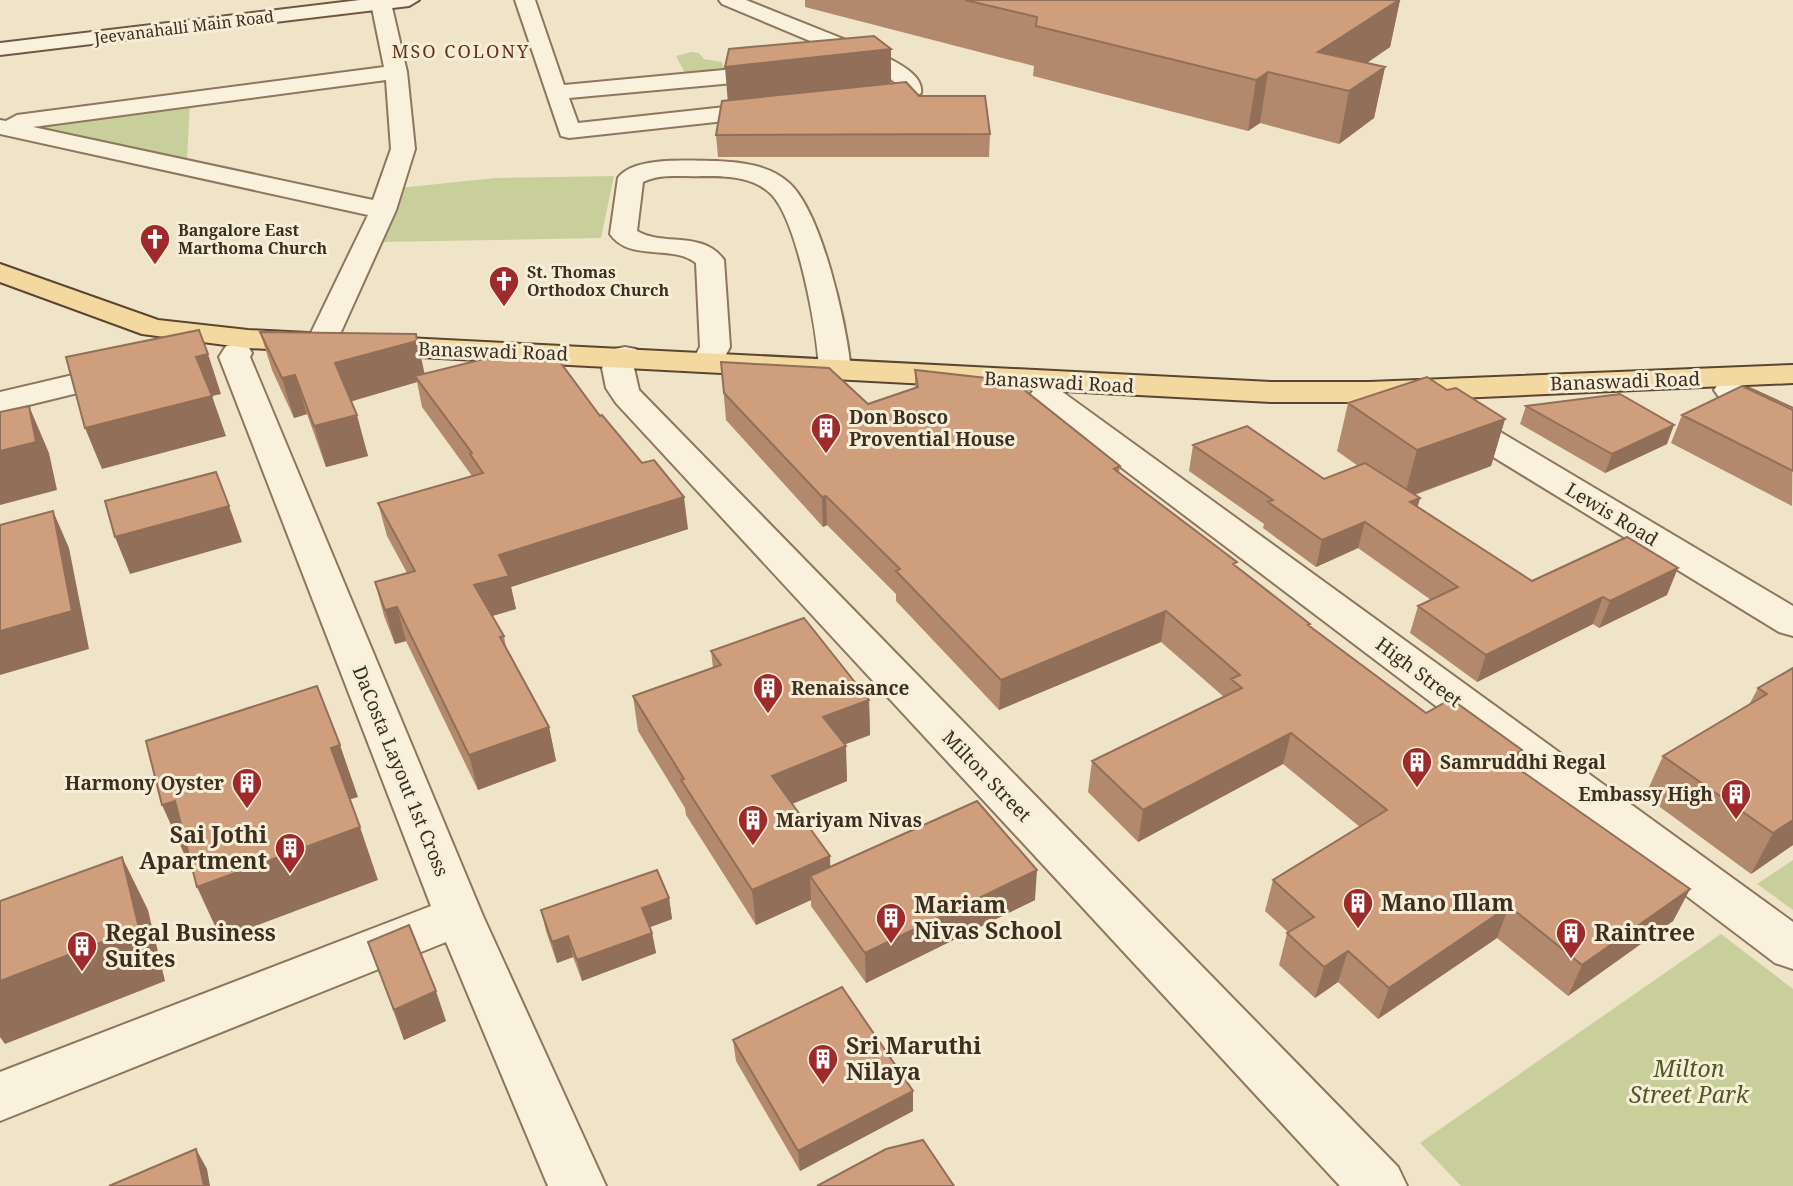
<svg xmlns="http://www.w3.org/2000/svg" width="1793" height="1186" font-family="'Noto Serif',serif">
	<rect width="100%" height="100%" fill="#f0e4c8"/>
	<path fill="#c9cf9b" d="M691 52 699 53 704 59 722 62 725 72 687 77 676 56Z
		M190 102 187 161 16 126Z
		M614 176 601 238 381 242 399 188 495 178Z
		M1793 860V910L1757 884Z
		M1721 934 1793 989V1186H1461L1420 1143Z"/>
	<g fill="none" stroke-linecap="round" stroke-linejoin="round">
		<g stroke="#8d765c" stroke-width="4">
			<path id="street" d="M373 0H389L391 3 407 72 415 149 396 210 336 343 323 362 312 364 301 362 297 355 307 341 368 215 0 134V120L6 121 17 115 384 67 371 3ZM386 80 391 149 373 200 33 127Z
				M515 0H535L564 85 777 65 788 72 777 79 569 98 578 123 770 102 781 109 770 116 569 138 561 136Z
				M719 0H746L881 54C895 62 924 74 921 93L910 100 857 103 854 98 857 93 900 87 885 74 865 64 722 4Z
				M716 161C740 162 769 165 788 182 822 211 846 324 851 369L846 376 835 378 824 376 819 369C817 330 798 223 772 195 754 176 725 176 701 176 682 177 661 173 643 182L637 231C664 247 703 230 724 260L730 347 719 368 708 370 697 368 692 361 700 347 696 263C672 244 629 262 610 234L618 178C633 156 692 161 716 161Z
				M237 344 248 346 252 353 250 357 483 916 606 1186H548L446 942 0 1121V1072L431 906 219 357 226 346Z
				M625 347 636 349 640 356 634 368 639 390 1398 1167 1407 1186H1340L616 403 606 388 602 368 614 349Z
				M124 363 135 365 140 372 135 379 0 412V392Z
				M1730 380 1793 409V432L1719 397 1714 390 1719 383Z
				M1046 385 1057 388 1793 922V969L1775 963 1035 402 1030 395 1035 388Z
				M1453 408 1465 411 1793 606V636L1779 632 1441 425 1437 418 1441 411Z"/>
		</g>
		<g stroke="#6f573f" stroke-width="4">
			<path id="secondary" d="M360 0H419L409 6 0 55V43Z"/>
		</g>
		<g stroke="#5b4430" stroke-width="4">
			<path id="primary" d="M0 264 158 320 248 330 1271 382H1369L1793 365V383L1369 402H1271L248 348 142 334 0 282Z"/>
		</g>
		<use href="#street" fill="#faf1dc" fill-rule="evenodd"/>
		<use href="#secondary" fill="#faf1dc" fill-rule="evenodd"/>
		<use href="#primary" fill="#f3d9a0" fill-rule="evenodd"/>
	</g>
	<path fill="#b2896c" d="M805 0H1400L1390 47 1367 63 1385 67 1374 118 1339 144 1260 123 1248 131 1033 76 1034 66 805 7Z
		M891 49V83L919 96 990 134 989 157H718L716 135Z
		M260 332 600 416 688 529 511 587 516 609 492 616 504 636 506 648 549 727 556 761 478 790 406 641 395 644 384 616 375 582 407 573 387 536 378 503 472 476 422 407 417 382 351 401 368 456 326 467 307 414 294 418 272 370Z
		M721 362 868 404 915 388V370L1120 466 1119 473 1310 626 1426 713 1515 767 1690 889 1673 921 1568 996 1497 938 1378 1019 1338 982 1315 998 1279 965 1287 933H1289L1265 911 1273 880 1360 827 1283 764 1138 842 1088 792 1092 761 1224 697 1161 642 999 710 896 601V594L827 525 823 527 726 420Z
		M1447 390 1505 419 1491 466 1415 495 1420 498 1417 507 1532 581 1667 595 1599 628 1593 624 1477 682 1410 633 1418 606 1431 600 1358 548 1316 567 1263 528 1264 524 1189 471 1193 445 1324 479 1358 466 1337 451 1348 403Z
		M1526 406 1667 444 1605 473 1520 424Z
		M1793 410 1792 506 1671 443 1682 415Z
		M711 651 869 700 870 735 845 744 847 781 792 804 830 856V867L1035 900 866 983 811 906V900L756 925 686 815 685 808 638 731 633 696 713 668Z
		M1793 668V845L1751 874 1645 796 1663 756 1749 705 1758 688Z
		M669 898 672 919 650 927 652 933 656 953 582 981 573 957 557 963 546 931 541 910Z
		M368 942 446 1021 404 1040Z
		M733 1040 913 1111 800 1171 736 1061Z"/>
	<path fill="#916f58" d="M1400 0 1390 47 1331 87 1318 52Z
		M891 49V85L728 104 725 67Z
		M1385 67 1374 118 1339 144 1349 91Z
		M1268 72 1260 123 1248 131 1256 80Z
		M416 334 426 380 415 376 417 382 346 403 335 363Z
		M208 354 221 394 212 396 226 436 102 469 85 428 196 357Z
		M295 375 307 414 294 418 282 378Z
		M29 406 49 453 57 490 0 505V451Z
		M357 415 368 456 326 467 314 426Z
		M1505 419 1491 466 1404 498 1417 450Z
		M1674 425 1667 444 1605 473 1612 454Z
		M826 496 827 525 823 527 822 497Z
		M684 497 688 529 511 587 516 609 482 619 474 585 499 555Z
		M1420 498 1413 524 1410 502Z
		M229 506 242 542 130 574 115 537Z
		M53 511 69 548 89 649 0 675V631Z
		M1365 522 1358 548 1316 567 1322 540Z
		M1678 568 1667 595 1599 628 1610 601Z
		M1603 597 1593 624 1477 682 1486 655Z
		M397 607 406 641 395 644 385 610Z
		M1166 611 1161 642 999 710 1001 680Z
		M869 700 870 735 825 752 823 717Z
		M549 727 556 761 478 790 469 755Z
		M1291 733 1283 764 1138 842 1143 810Z
		M340 745 358 797 348 800 331 748Z
		M846 746 847 781 775 811 772 776Z
		M1522 750 1510 781 1506 760Z
		M175 801 199 853 186 858 162 805Z
		M1793 820V845L1751 874 1773 833Z
		M360 827 378 880 221 939 197 887Z
		M830 856 831 892 810 876 811 900 756 925 752 890Z
		M122 857 148 910 165 981 5 1044 0 1037V981Z
		M1037 870 1035 900 866 983 865 953Z
		M1690 889 1673 921 1568 996 1582 965Z
		M669 898 672 919 645 929 642 908Z
		M1509 906 1497 938 1378 1019 1389 988Z
		M652 933 656 953 582 981 577 960Z
		M568 936 573 957 557 963 552 942Z
		M1348 951 1338 982 1315 998 1324 967Z
		M436 991 446 1021 404 1040 394 1010Z
		M913 1091V1111L800 1171 798 1151Z
		M196 1149 207 1169 210 1186H204Z"/>
	<path fill="#cf9f7d" stroke="#916f58" stroke-width="2" d="M965 0H1399L1318 52 1385 67 1349 91 1268 72 1256 80 1036 26 1037 17Z
		M874 36 891 49 725 67 729 49Z
		M906 82 919 96H985L990 134 716 135 722 101Z
		M199 330 208 354 196 357 212 396 85 428 66 357Z
		M260 332 416 334 417 341 335 363 357 415 314 426 295 375 282 378Z
		M492 357 560 362 600 416 602 415 642 463 654 460 684 497 499 555 509 576 474 585 504 636 500 637 549 727 469 755 397 607 385 610 375 582 415 571 378 503 483 473 470 454 472 453 415 376Z
		M721 362 829 368 868 404 918 387 915 370 1013 381 1120 466 1114 469 1237 562 1233 564 1310 624 1308 625 1426 713 1451 699 1522 750 1506 760 1690 889 1582 965 1509 906 1389 988 1348 951 1324 967 1287 933 1314 917 1273 880 1387 810 1291 733 1143 810 1092 761 1242 688 1231 679 1240 675 1166 611 1001 680 896 571 900 569 826 496 822 497 724 393Z
		M1427 377 1447 390 1456 388 1505 419 1417 450 1348 403Z
		M1742 386 1793 410V471L1682 415Z
		M1620 394 1674 425 1612 454 1526 406Z
		M29 406 36 442 0 451V412Z
		M1247 426 1324 479 1365 463 1420 498 1410 502 1532 581 1627 537 1678 568 1610 601 1603 597 1486 655 1418 606 1458 587 1365 522 1322 540 1268 502 1273 500 1193 445Z
		M216 472 229 506 115 537 105 501Z
		M53 511 72 611 0 631V525Z
		M804 618 869 700 823 717 846 746 772 776 830 856 752 890 681 780 684 779 633 696 721 665 711 651Z
		M1793 668V820L1773 833 1663 756 1767 694 1758 688Z
		M317 686 340 745 331 748 360 827 197 887 175 801 162 805 146 741Z
		M977 801 1037 870 865 953 810 876Z
		M122 857 139 928 0 981V901Z
		M657 870 669 898 642 908 652 933 577 960 568 936 552 942 541 910Z
		M409 925 436 991 394 1010 368 942Z
		M842 987 913 1091 798 1151 733 1040Z
		M923 1140 954 1186H817L886 1149Z
		M196 1149 204 1186H109Z"/>
	<defs>
		<g id="church-pin" transform="scale(1.575)"><path d="M0 17L-7.5 6A9.5 9.5 0 1 1 7.5 6Z" fill="#9e2a2b" stroke="#f7eed8"/><path d="M-1.2-6h2.4v3.5h3.3v2.4h-3.3V6h-2.4V-.1h-3.3v-2.4h3.3Z" fill="#fff"/></g>
		<g id="building-pin" transform="scale(1.575)"><path d="M0 17L-7.5 6A9.5 9.5 0 1 1 7.5 6Z" fill="#9e2a2b" stroke="#f7eed8"/><path d="M-4-6H4V6H1V3H-1V6H-4ZM-2.5-4.3h1.7v1.8h-1.7ZM.8-4.3h1.7v1.8H.8ZM-2.5-1h1.7V.8h-1.7ZM.8-1h1.7V.8H.8Z" fill="#fff"/></g>
	</defs>
	<g fill-rule="evenodd">
		<use href="#church-pin" x="155" y="239"/>
		<use href="#church-pin" x="504" y="281"/>
		<use href="#building-pin" x="826" y="428"/>
		<use href="#building-pin" x="768" y="688"/>
		<use href="#building-pin" x="1417" y="762"/>
		<use href="#building-pin" x="247" y="783"/>
		<use href="#building-pin" x="1736" y="794"/>
		<use href="#building-pin" x="753" y="820"/>
		<use href="#building-pin" x="290" y="848"/>
		<use href="#building-pin" x="1358" y="903"/>
		<use href="#building-pin" x="891" y="918"/>
		<use href="#building-pin" x="1571" y="933"/>
		<use href="#building-pin" x="82" y="946"/>
		<use href="#building-pin" x="823" y="1059"/>
	</g>
	<g text-anchor="middle" stroke-width="6" stroke-linejoin="round" paint-order="stroke">
		<g font-size="16" fill="#3d2e20" stroke="#f7eed8">
			<text transform="translate(184 27) rotate(-7)" y="6">Jeevanahalli Main Road</text>
		</g>
		<g font-size="16" font-weight="bold" fill="#3d2e20" stroke="#f7eed8" text-anchor="start">
			<text x="178" y="236">Bangalore East<tspan x="178" dy="18">Marthoma Church</tspan></text>
			<text x="527" y="278">St. Thomas<tspan x="527" dy="18">Orthodox Church</tspan></text>
		</g>
		<g font-size="18" letter-spacing="2" fill="#6b2e1e" stroke="#f7eed8">
			<text x="461" y="58">MSO COLONY</text>
		</g>
		<g font-size="19" fill="#3d2e20" stroke="#f7eed8">
			<text transform="translate(493 351) rotate(2)" y="7">Banaswadi Road</text>
			<text transform="translate(1625 381) rotate(-2)" y="7">Banaswadi Road</text>
			<text transform="translate(1059 382) rotate(3)" y="7">Banaswadi Road</text>
			<text transform="translate(1612 514) rotate(31)" y="7">Lewis Road</text>
			<text transform="translate(1419 672) rotate(37)" y="7">High Street</text>
			<text transform="translate(401 771) rotate(68)" y="7">DaCosta Layout 1st Cross</text>
			<text transform="translate(987 776) rotate(46)" y="7">Milton Street</text>
		</g>
		<g font-size="19" font-weight="bold" fill="#3d2e20" stroke="#f7eed8" text-anchor="start">
			<text x="849" y="424">Don Bosco<tspan x="849" dy="22">Provential House</tspan></text>
			<text x="791" y="695">Renaissance</text>
			<text x="1440" y="769">Samruddhi Regal</text>
			<text x="224" y="790" text-anchor="end">Harmony Oyster</text>
			<text x="1713" y="801" text-anchor="end">Embassy High</text>
			<text x="776" y="827">Mariyam Nivas</text>
		</g>
		<g font-size="23" font-weight="bold" fill="#3d2e20" stroke="#f7eed8" text-anchor="start">
			<text x="267" y="843" text-anchor="end">Sai Jothi<tspan x="267" dy="26">Apartment</tspan></text>
			<text x="1381" y="911">Mano Illam</text>
			<text x="914" y="913">Mariam<tspan x="914" dy="26">Nivas School</tspan></text>
			<text x="105" y="941">Regal Business<tspan x="105" dy="26">Suites</tspan></text>
			<text x="1594" y="941">Raintree</text>
			<text x="846" y="1054">Sri Maruthi<tspan x="846" dy="26">Nilaya</tspan></text>
		</g>
		<g font-size="23" font-style="italic" fill="#4d5a26" stroke="#f7eed8">
			<text x="1689" y="1077">Milton<tspan x="1689" dy="26">Street Park</tspan></text>
		</g>
	</g>
</svg>
